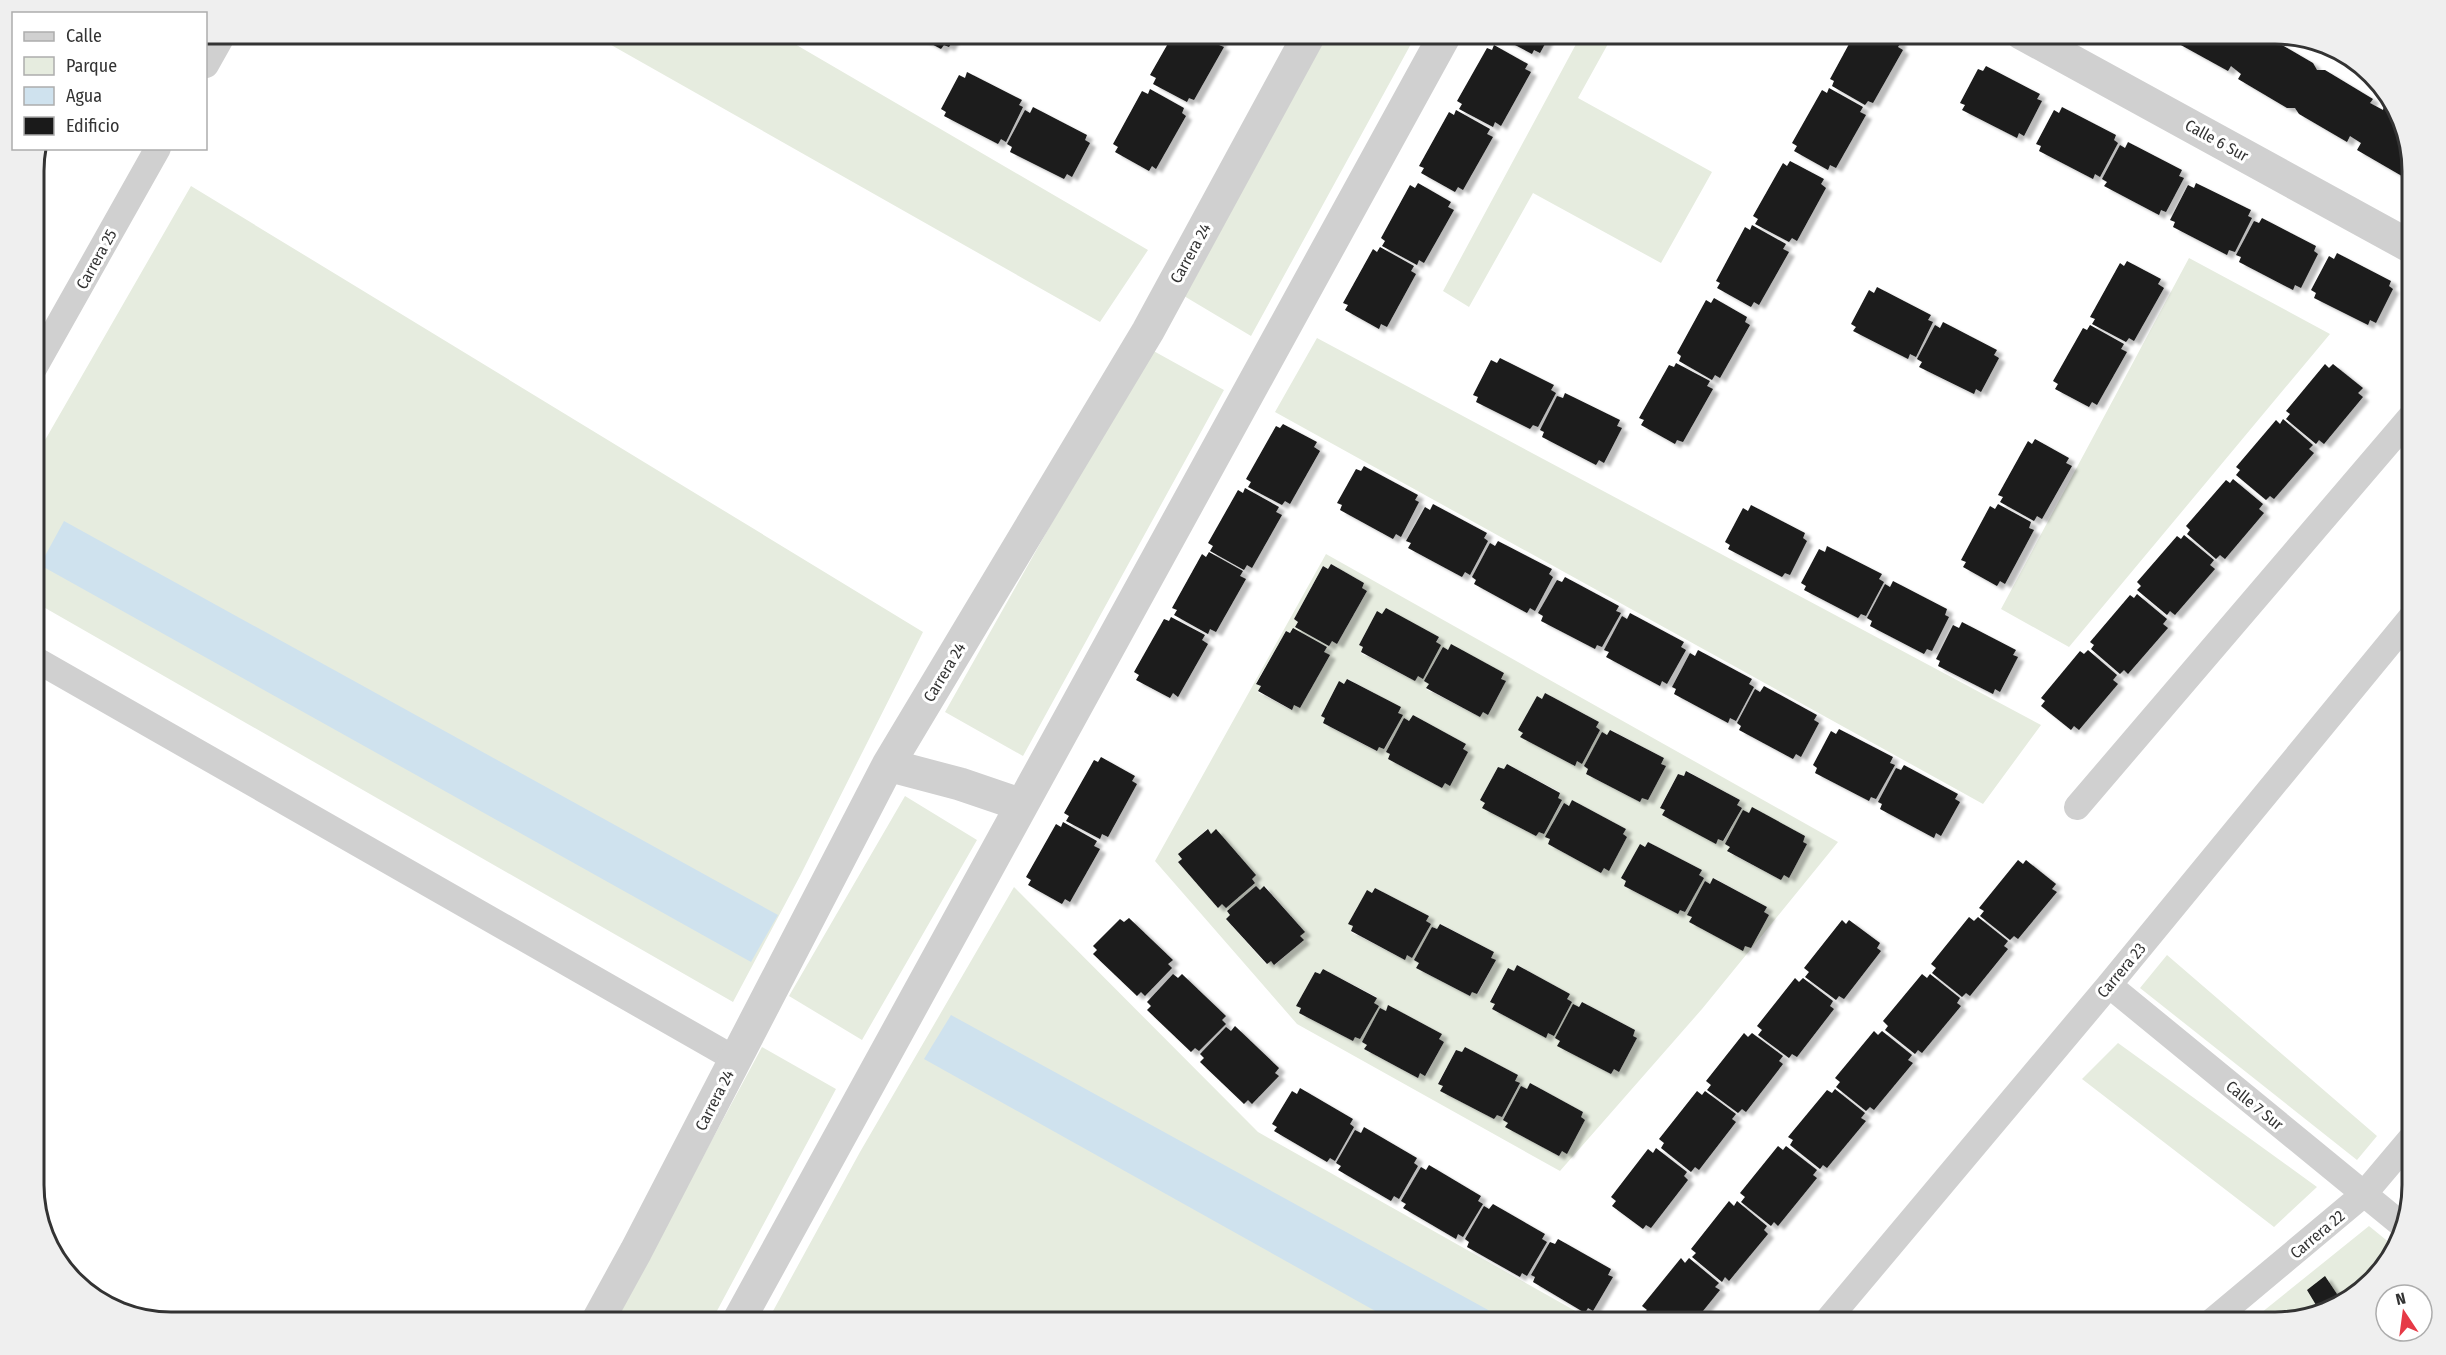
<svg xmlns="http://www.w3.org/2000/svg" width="2446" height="1355" font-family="'Fira Sans Condensed',sans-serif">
	<defs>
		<filter id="shadow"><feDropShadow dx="6" dy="4" stdDeviation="1.5" flood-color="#0004"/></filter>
	</defs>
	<rect width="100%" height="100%" fill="#fff"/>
	<path fill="#e6ecdf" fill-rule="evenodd" d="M590 33H776L1148 250 1100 322Z
		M1328 33H1417L1251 336 1184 296Z
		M1582 33H1614L1578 98 1712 172 1661 263 1533 193 1469 307 1443 291Z
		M191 186 923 632 800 876 733 1002 33 601V461Z
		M2189 258 2330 334 2069 647 2001 609Z
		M1317 338 2041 725 1983 804 1275 412Z
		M1150 349 1224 390 1023 756 945 712Z
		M1326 554 1838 842 1702 1009 1560 1171 1297 1024 1155 861ZM1331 564 1364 583 1362 588 1367 591 1337 644 1332 641 1329 646 1294 619 1323 566 1328 569ZM1386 609 1439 637 1423 678 1418 676 1415 681 1361 653 1363 647 1359 645 1377 612 1382 614ZM1286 631 1327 647 1324 652 1329 656 1300 708 1294 705 1291 710 1258 692 1261 686 1256 683ZM1451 645 1504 673 1501 679 1506 681 1488 715 1483 712 1480 717 1426 689 1429 684 1424 681 1442 648 1448 650ZM1348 679 1400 707 1398 713 1402 716 1385 749 1379 747 1376 751 1323 723 1325 718 1321 715 1339 682 1344 684ZM1545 693 1599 722 1596 727 1600 730 1582 764 1577 761 1575 766 1521 737 1523 733 1519 730 1537 696 1542 699ZM1413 715 1466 744 1450 785 1445 783 1442 788 1388 759 1390 754 1386 752 1404 718 1409 721ZM1611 730 1664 758 1661 764 1666 766 1648 800 1642 798 1640 802 1586 774 1588 769 1584 766 1602 733 1607 735ZM1507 764 1560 792 1558 798 1562 801 1544 834 1539 832 1536 836 1483 808 1485 803 1480 800 1498 767 1504 769ZM1687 771 1740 800 1737 805 1742 808 1724 841 1718 839 1716 843 1662 815 1665 810 1660 807 1678 774 1684 776ZM1572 800 1626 829 1623 834 1627 837 1609 870 1604 868 1601 873 1548 844 1550 839 1546 836 1563 803 1569 806ZM1752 808 1805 836 1803 842 1807 844 1789 878 1784 875 1781 880 1728 852 1730 847 1725 844 1743 811 1749 813ZM1207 829 1211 834 1216 830 1256 875 1252 879 1255 883 1226 908 1222 904 1218 908 1178 862 1182 859 1179 854ZM1648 842 1702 870 1699 875 1704 878 1685 912 1680 910 1678 914 1624 886ZM1714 878 1767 907 1764 912 1769 915 1751 948 1745 946 1743 950 1689 922 1692 917 1687 914 1705 881 1710 884ZM1256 886 1260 890 1265 886 1304 931 1300 936 1303 940 1275 965 1271 961 1266 964 1226 919 1230 915 1227 911ZM1375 888 1429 916 1426 921 1431 924 1412 958 1407 955 1405 960 1351 932 1353 926 1349 924ZM1441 924 1494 952 1491 958 1496 960 1478 994 1472 992 1470 996 1416 968 1419 963 1414 960 1432 927 1437 929ZM1517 965 1570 994 1567 999 1572 1002 1554 1035 1548 1033 1546 1038 1492 1009 1495 1004 1490 1001 1508 968 1514 971ZM1323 969 1377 997 1374 1003 1379 1006 1360 1039 1355 1037 1353 1041 1299 1013 1301 1008 1297 1005 1315 972 1320 974ZM1582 1002 1635 1030 1633 1036 1637 1038 1619 1072 1614 1069 1611 1074 1558 1046 1560 1041 1555 1038ZM1389 1006 1442 1034 1439 1039 1444 1042 1426 1075 1420 1073 1418 1078 1364 1049 1367 1045 1362 1042 1380 1008 1386 1011ZM1465 1047 1518 1075 1515 1081 1520 1084 1502 1117 1497 1115 1494 1119 1440 1091 1443 1086 1438 1083 1456 1050 1462 1052ZM1530 1083 1583 1112 1581 1117 1585 1120 1567 1153 1562 1151 1559 1156 1506 1127 1508 1123 1503 1119 1521 1086 1527 1089Z
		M905 796 977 840 862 1040 789 996Z
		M1014 887 1258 1132 1595 1322H1306L1292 1314 1287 1322H767L860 1152Z
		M2167 955 2377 1136 2357 1160 2140 988Z
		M2118 1043 2317 1187 2274 1227 2082 1079Z
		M762 1047 836 1089 711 1322H614Z
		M2369 1226 2396 1248 2395 1253 2345 1303 2276 1322 2251 1321Z"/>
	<path fill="#cfe2ee" d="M64 521 778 915 751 962 40 565Z
		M951 1015 1510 1322H1395L924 1059Z"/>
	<path fill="#1a1a1a" filter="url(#shadow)" d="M911 33H957L949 47 944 45 941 49Z
		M1174 33H1210L1222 40 1219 45 1224 47 1194 100 1189 98 1187 102 1153 84 1156 78 1150 75Z
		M1499 33H1551L1540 53 1534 50 1532 54 1498 36Z
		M1855 33H1884L1901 42 1898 47 1903 50 1873 103 1868 101 1865 105 1832 86 1834 81 1830 79Z
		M2160 33H2251L2264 39 2265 35 2313 63 2317 70H2325L2373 99 2370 103 2383 110 2384 106 2398 114 2413 162V178L2407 179 2357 150 2361 143 2350 136 2347 142 2299 114 2295 108H2287L2238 79 2241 74 2231 66 2228 71 2179 44 2176 37H2168Z
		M1494 45 1528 64 1525 69 1531 72 1501 126 1495 122 1493 127 1459 109 1462 104 1457 101 1487 48 1492 50Z
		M1986 66 2040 94 2037 99 2042 101 2024 136 2019 133 2017 138 1962 110 1965 105 1960 103 1978 69 1983 71Z
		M967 72 1022 100 1019 105 1023 107 1006 142 1001 139 998 144 944 116 946 112 941 109 959 75 965 78Z
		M1829 88 1863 107 1860 112 1866 115 1836 168 1830 165 1828 170 1794 151 1797 146 1792 143 1822 90 1827 93Z
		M1150 89 1184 108 1182 113 1186 116 1156 169 1152 166 1149 171 1115 152 1118 147 1113 144 1142 91 1148 94Z
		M1033 107 1087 135 1085 140 1090 143 1072 177 1067 174 1064 179 1010 152 1012 147 1007 144 1025 110 1030 113Z
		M2062 107 2116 135 2114 140 2118 143 2100 177 2095 174 2093 179 2039 151 2041 146 2036 144 2054 110 2059 113Z
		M1456 110 1490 129 1487 134 1493 137 1463 190 1458 187 1455 192 1421 173 1424 168 1419 166 1449 112 1454 115Z
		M2128 142 2182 170 2179 176 2184 178 2166 212 2161 210 2159 215 2104 186 2107 182 2102 179 2120 145 2125 148Z
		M1790 161 1824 179 1821 184 1826 188 1797 241 1792 238 1789 242 1755 224 1758 219 1753 216 1783 163 1787 166Z
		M1418 183 1451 202 1448 207 1454 210 1424 263 1419 260 1417 265 1382 246 1385 241 1381 238 1410 185 1415 188Z
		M2196 183 2251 210 2248 216 2252 218 2235 252 2229 250 2227 255 2173 227 2175 222 2170 220 2188 185 2194 188Z
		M2262 218 2316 246 2314 251 2318 254 2301 288 2295 285 2293 290 2239 262 2241 257 2236 255 2254 221 2259 223Z
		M1752 225 1786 244 1783 249 1789 252 1759 305 1754 302 1751 307 1717 288 1720 283 1716 281 1745 227 1750 230Z
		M1380 247 1414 266 1411 271 1416 274 1387 327 1381 324 1379 329 1345 310 1348 305 1343 303 1373 249 1377 252Z
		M2337 253 2391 281 2389 286 2393 289 2376 323 2370 320 2368 325 2314 298 2316 293 2311 290 2329 256 2334 259Z
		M2127 261 2161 279 2158 284 2164 288 2134 341 2129 338 2126 342 2092 324 2095 319 2090 317 2120 263 2124 266Z
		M1877 287 1931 315 1928 320 1933 322 1916 357 1910 354 1908 359 1853 331 1856 327 1851 324 1869 290 1874 293Z
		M1714 298 1747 317 1745 322 1750 325 1720 378 1715 375 1712 380 1679 361 1681 356 1677 353 1706 300 1711 303Z
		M1943 322 1997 350 1994 355 1999 358 1981 392 1976 389 1974 394 1919 367 1922 362 1917 359 1935 325 1940 328Z
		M2090 325 2124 344 2121 349 2127 352 2097 405 2092 402 2089 407 2055 389 2058 384 2053 381 2083 328 2087 330Z
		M1500 358 1554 385 1551 390 1556 393 1538 427 1533 425 1530 429 1476 402 1478 397 1473 395 1491 360 1497 363Z
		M1676 363 1710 381 1707 386 1713 389 1683 442 1677 440 1675 444 1641 425 1644 420 1639 418 1669 365 1674 367Z
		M2325 364 2329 368 2333 364 2363 388 2358 393 2363 397 2324 444 2319 440 2316 444 2286 419 2290 414 2286 411Z
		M1565 393 1620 420 1617 426 1622 428 1604 463 1599 460 1596 465 1542 437 1544 432 1540 430 1557 396 1563 398Z
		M2283 419 2313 445 2309 449 2314 453 2274 499 2270 496 2266 500 2236 475 2240 470 2236 467 2276 420 2280 424Z
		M1283 424 1317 442 1314 447 1320 451 1290 504 1285 501 1282 505 1248 487 1251 482 1246 479 1276 426 1280 428Z
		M2035 439 2069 458 2066 463 2072 466 2042 519 2037 516 2034 521 2000 502 2003 497 1998 495 2028 441 2032 444Z
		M1364 466 1418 495 1415 500 1419 502 1401 537 1396 534 1393 539 1340 510 1342 505 1337 503 1356 469 1361 471Z
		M2233 479 2263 504 2259 509 2264 513 2225 559 2220 555 2216 559 2187 534 2190 530 2186 526 2226 480 2230 483Z
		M1245 488 1279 507 1276 512 1282 515 1252 568 1247 565 1244 570 1210 551 1213 546 1208 543 1238 490 1243 493Z
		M1433 504 1487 533 1484 538 1488 541 1470 575 1465 572 1462 577 1408 548 1411 543 1406 541 1425 507 1430 510Z
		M1998 504 2031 522 2029 528 2034 530 2005 584 2000 581 1997 586 1963 567 1966 562 1961 560 1990 506 1995 509Z
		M1751 505 1805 533 1803 538 1807 541 1790 575 1785 573 1782 577 1728 549 1730 545 1725 542 1743 508 1748 511Z
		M2184 535 2214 560 2210 565 2215 569 2175 615 2170 611 2167 615 2137 590 2141 586 2137 582 2177 536 2181 539Z
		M1498 541 1552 569 1549 574 1553 577 1535 611 1530 608 1527 613 1474 584 1476 580 1472 577 1490 543 1495 546Z
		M1827 546 1882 574 1879 579 1884 582 1866 616 1861 614 1858 618 1804 590 1806 586 1801 583 1819 549 1825 552Z
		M1209 552 1243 571 1240 576 1246 579 1216 632 1210 629 1208 634 1174 615 1177 610 1172 608 1202 554 1206 557Z
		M1331 564 1364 583 1362 588 1367 591 1337 644 1332 641 1329 646 1295 627 1298 622 1294 619 1323 566 1328 569Z
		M1565 577 1619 606 1616 611 1621 613 1602 647 1597 645 1595 649 1541 621 1543 616 1538 613 1557 580 1562 582Z
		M1893 581 1947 609 1945 615 1949 617 1932 651 1927 649 1924 654 1870 626 1872 621 1867 618 1885 584 1890 587Z
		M2137 594 2167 619 2163 624 2168 628 2128 674 2124 670 2120 674 2091 649 2094 645 2090 642 2130 595 2134 598Z
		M1386 608 1439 637 1436 642 1441 645 1423 679 1418 676 1415 681 1361 652 1363 647 1359 645 1377 611 1382 614Z
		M1630 613 1684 642 1681 647 1686 650 1667 684 1662 681 1660 686 1606 657 1609 652 1604 650 1622 616 1627 619Z
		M1171 617 1205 635 1202 640 1208 644 1178 697 1173 693 1170 698 1136 680 1139 675 1134 672 1164 619 1169 621Z
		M1962 622 2016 650 2013 655 2018 657 2000 692 1995 689 1993 694 1938 666 1940 661 1936 659 1953 625 1959 628Z
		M1293 628 1327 647 1324 652 1330 655 1300 708 1294 705 1292 710 1258 691 1261 686 1256 684 1286 631 1290 633Z
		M1451 644 1504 673 1501 679 1506 681 1488 715 1483 712 1480 717 1426 688 1429 684 1424 681 1443 647 1448 650Z
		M1698 650 1752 679 1749 684 1754 687 1736 721 1730 718 1728 723 1674 694 1676 689 1672 687 1690 653 1695 656Z
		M2088 650 2117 675 2113 680 2118 684 2079 730 2074 726 2071 730 2041 706 2045 701 2041 698 2080 651 2084 654Z
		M1347 679 1401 707 1398 713 1403 715 1384 749 1379 747 1377 751 1323 723 1325 718 1321 716 1339 681 1344 684Z
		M1764 686 1817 715 1814 720 1819 723 1801 757 1796 754 1793 759 1739 730 1741 726 1737 723 1755 689 1760 692Z
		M1545 693 1599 722 1596 727 1600 730 1582 764 1577 761 1575 766 1520 737 1523 733 1518 730 1537 696 1542 699Z
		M1413 715 1466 744 1463 749 1468 752 1450 786 1445 783 1442 788 1388 759 1390 754 1386 752 1404 718 1409 721Z
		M1839 729 1893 757 1890 763 1895 765 1876 799 1871 797 1869 801 1815 773 1817 768 1813 765 1831 731 1836 734Z
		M1610 730 1664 758 1661 764 1666 766 1648 800 1642 798 1640 802 1586 774 1588 769 1584 766 1602 732 1607 735Z
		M1101 757 1135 776 1132 781 1137 784 1108 837 1102 834 1100 839 1066 821 1069 816 1064 813 1094 760 1098 762Z
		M1507 764 1560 793 1558 798 1562 800 1544 834 1539 832 1536 836 1482 808 1485 803 1480 800 1498 767 1504 769Z
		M1904 765 1958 794 1955 799 1960 802 1941 836 1936 833 1934 838 1880 809 1882 804 1878 802 1896 768 1901 770Z
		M1686 771 1740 800 1737 805 1742 808 1723 841 1718 839 1716 844 1662 815 1665 810 1660 808 1678 774 1684 776Z
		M1572 800 1626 829 1623 834 1627 837 1609 871 1604 868 1601 873 1548 844 1550 839 1545 837 1564 803 1569 806Z
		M1752 807 1805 836 1803 842 1807 844 1789 878 1784 875 1781 880 1727 851 1730 847 1725 844 1743 810 1749 813Z
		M1063 822 1097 841 1094 846 1100 849 1070 902 1065 899 1062 904 1028 885 1031 880 1026 877 1056 824 1061 827Z
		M1208 829 1211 834 1216 829 1256 875 1252 879 1255 883 1226 908 1222 904 1218 908 1178 862 1182 859 1178 854Z
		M1648 842 1702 870 1699 875 1704 878 1685 912 1680 910 1678 914 1624 886 1626 881 1621 878 1640 844 1645 847Z
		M2018 860 2023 864 2026 860 2056 884 2052 889 2057 892 2018 939 2014 936 2010 940 1980 916 1984 911 1979 908Z
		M1713 878 1767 907 1764 912 1769 915 1751 948 1745 946 1743 951 1689 922 1692 917 1687 915 1705 881 1710 884Z
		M1256 886 1260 890 1264 886 1305 932 1300 936 1304 940 1274 965 1271 961 1267 964 1226 919 1230 915 1227 911Z
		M1375 888 1429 916 1426 921 1431 924 1412 958 1407 955 1405 960 1351 931 1353 926 1348 924 1367 890 1372 893Z
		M1969 917 1974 921 1978 917 2008 941 2004 946 2008 949 1970 996 1966 993 1962 997 1932 973 1936 968 1931 964Z
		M1129 918 1173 960 1168 964 1172 968 1145 996 1141 992 1137 996 1093 954 1097 950 1093 946 1120 919 1124 922Z
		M1842 920 1846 924 1849 920 1880 943 1877 948 1881 951 1844 999 1839 996 1836 1000 1805 977 1809 972 1804 968Z
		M1440 924 1494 952 1491 958 1496 960 1477 994 1472 992 1470 996 1416 968 1419 963 1414 960 1432 927 1437 929Z
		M1517 965 1570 994 1567 999 1572 1002 1554 1036 1548 1033 1546 1038 1492 1009 1495 1004 1490 1002 1508 968 1514 971Z
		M1323 969 1377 998 1374 1003 1379 1006 1360 1039 1355 1037 1353 1041 1299 1013 1301 1008 1296 1006 1315 972 1320 974Z
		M1173 974 1178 978 1182 974 1226 1016 1222 1020 1226 1024 1199 1051 1195 1048 1191 1052 1147 1010 1151 1006 1147 1002Z
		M1922 974 1927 978 1930 974 1960 998 1957 1003 1961 1006 1922 1053 1918 1050 1915 1054 1885 1030 1888 1026 1883 1021Z
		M1795 978 1799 982 1803 978 1833 1001 1830 1006 1834 1009 1797 1057 1792 1054 1789 1058 1758 1035 1762 1030 1757 1026Z
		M1582 1002 1635 1030 1633 1036 1637 1038 1619 1072 1614 1069 1611 1074 1557 1046 1560 1041 1555 1038 1573 1004 1579 1007Z
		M1388 1005 1442 1034 1439 1039 1444 1042 1425 1076 1420 1073 1418 1078 1364 1049 1367 1045 1362 1042 1380 1008 1386 1011Z
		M1235 1026 1279 1068 1275 1073 1279 1076 1252 1104 1248 1100 1244 1104 1200 1062 1204 1058 1200 1054 1226 1027 1231 1031Z
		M1874 1031 1878 1035 1882 1031 1912 1055 1908 1060 1913 1063 1874 1110 1870 1107 1866 1111 1836 1087 1840 1082 1835 1078Z
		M1744 1033 1748 1037 1752 1033 1783 1056 1779 1061 1783 1064 1746 1112 1742 1109 1738 1113 1707 1090 1711 1085 1706 1081Z
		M1465 1047 1518 1075 1515 1081 1520 1083 1502 1117 1497 1115 1494 1119 1440 1091 1443 1086 1438 1084 1456 1050 1462 1052Z
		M1530 1083 1583 1112 1581 1117 1585 1120 1567 1154 1562 1151 1559 1156 1505 1127 1508 1123 1503 1120 1521 1086 1527 1089Z
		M1300 1088 1353 1119 1350 1124 1354 1127 1335 1161 1330 1158 1327 1162 1274 1131 1277 1127 1272 1124 1292 1091 1297 1094Z
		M1835 1089 1865 1113 1861 1118 1866 1121 1827 1168 1823 1165 1820 1169 1790 1145 1793 1140 1788 1137 1827 1090 1832 1093Z
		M1697 1091 1702 1095 1705 1091 1736 1114 1732 1119 1736 1122 1699 1170 1695 1167 1691 1172 1661 1148 1664 1143 1659 1139Z
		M1364 1127 1417 1158 1414 1163 1418 1166 1399 1199 1394 1196 1391 1201 1338 1170 1341 1166 1336 1163 1355 1130 1361 1133Z
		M1778 1146 1783 1150 1786 1146 1817 1170 1813 1175 1817 1178 1778 1226 1774 1222 1771 1226 1741 1202 1745 1197 1740 1193Z
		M1656 1148 1687 1172 1684 1176 1688 1180 1651 1228 1646 1225 1643 1229 1612 1206 1616 1201 1611 1197 1648 1149 1653 1153Z
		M1429 1165 1481 1196 1478 1201 1483 1204 1463 1237 1458 1234 1456 1239 1403 1208 1406 1204 1401 1201 1421 1167 1426 1170Z
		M1729 1201 1734 1206 1737 1201 1767 1226 1764 1230 1768 1234 1729 1281 1725 1277 1722 1282 1692 1257 1696 1253 1691 1249Z
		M1493 1204 1545 1234 1542 1239 1547 1242 1527 1276 1522 1273 1520 1277 1467 1247 1469 1242 1465 1239 1484 1206 1489 1209Z
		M1558 1239 1611 1269 1608 1275 1613 1277 1593 1311 1588 1308 1585 1313 1533 1282 1535 1277 1531 1275 1550 1242 1555 1244Z
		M1681 1258 1685 1263 1689 1258 1719 1283 1715 1287 1720 1290 1694 1322H1653L1643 1314 1647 1310 1642 1306Z
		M2325 1276 2339 1297 2319 1310 2307 1290Z
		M1292 1314 1306 1322H1287Z"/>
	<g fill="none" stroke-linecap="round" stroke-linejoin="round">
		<path stroke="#d0d0d0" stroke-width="26" d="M206 65 224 33
			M33 370 158 148
			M33 658 735 1059
			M2077 807 2413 414
			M2109 985 2402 1225
			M1826 1322 2109 985 2413 615
			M2211 1322 2364 1194 2413 1136"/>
		<path stroke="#d0d0d0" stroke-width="33" d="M2021 33 2413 248
			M888 765 960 784 1022 805
			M597 1322 636 1251 888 765 1148 331 1310 33
			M738 1322 1446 33"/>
	</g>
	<g text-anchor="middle" stroke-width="6" stroke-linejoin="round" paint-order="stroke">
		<g font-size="16" fill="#333" stroke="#fff">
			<text transform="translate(2217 140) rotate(29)" y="6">Calle 6 Sur</text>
			<text transform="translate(1190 253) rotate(-61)" y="6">Carrera 24</text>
			<text transform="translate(96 259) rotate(-61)" y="6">Carrera 25</text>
			<text transform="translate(944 672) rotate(-59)" y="6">Carrera 24</text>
			<text transform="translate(2121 970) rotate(-50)" y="6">Carrera 23</text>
			<text transform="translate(714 1100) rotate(-63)" y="6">Carrera 24</text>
			<text transform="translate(2255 1105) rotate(39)" y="6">Calle 7 Sur</text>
			<text transform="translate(2317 1234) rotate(-40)" y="6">Carrera 22</text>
		</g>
	</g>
	<path d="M0 0H2446V1355H0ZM171 44H2275A127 127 0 0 1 2402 171V1185A127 127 0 0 1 2275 1312H171A127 127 0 0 1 44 1185V171A127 127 0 0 1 171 44Z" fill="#efefef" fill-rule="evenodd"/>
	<path fill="none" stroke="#333" stroke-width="3" d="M171 44H2275A127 127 0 0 1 2402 171V1185A127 127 0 0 1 2275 1312H171A127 127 0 0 1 44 1185V171A127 127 0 0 1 171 44Z"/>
	<rect x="12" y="12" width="195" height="138" fill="#ffffff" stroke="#adadad" stroke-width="1.5"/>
	<rect x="24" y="32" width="30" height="9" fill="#d0d0d0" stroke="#adadad" stroke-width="1.5"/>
	<text x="66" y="42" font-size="18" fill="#333333">Calle</text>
	<rect x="24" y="57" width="30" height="18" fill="#e6ecdf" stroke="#adadad" stroke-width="1.5"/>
	<text x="66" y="72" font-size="18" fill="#333333">Parque</text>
	<rect x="24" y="87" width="30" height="18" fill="#cfe2ee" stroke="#adadad" stroke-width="1.5"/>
	<text x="66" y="102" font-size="18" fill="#333333">Agua</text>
	<rect x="24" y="117" width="30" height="18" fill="#1a1a1a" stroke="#adadad" stroke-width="1.5"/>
	<text x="66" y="132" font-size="18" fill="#333333">Edificio</text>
	<g transform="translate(2404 1313) rotate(347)"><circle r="28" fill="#ffffff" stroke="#adadad" stroke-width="1.5"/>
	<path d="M0-4.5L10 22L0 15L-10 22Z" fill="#e63946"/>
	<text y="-9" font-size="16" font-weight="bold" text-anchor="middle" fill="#333333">N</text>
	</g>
</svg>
